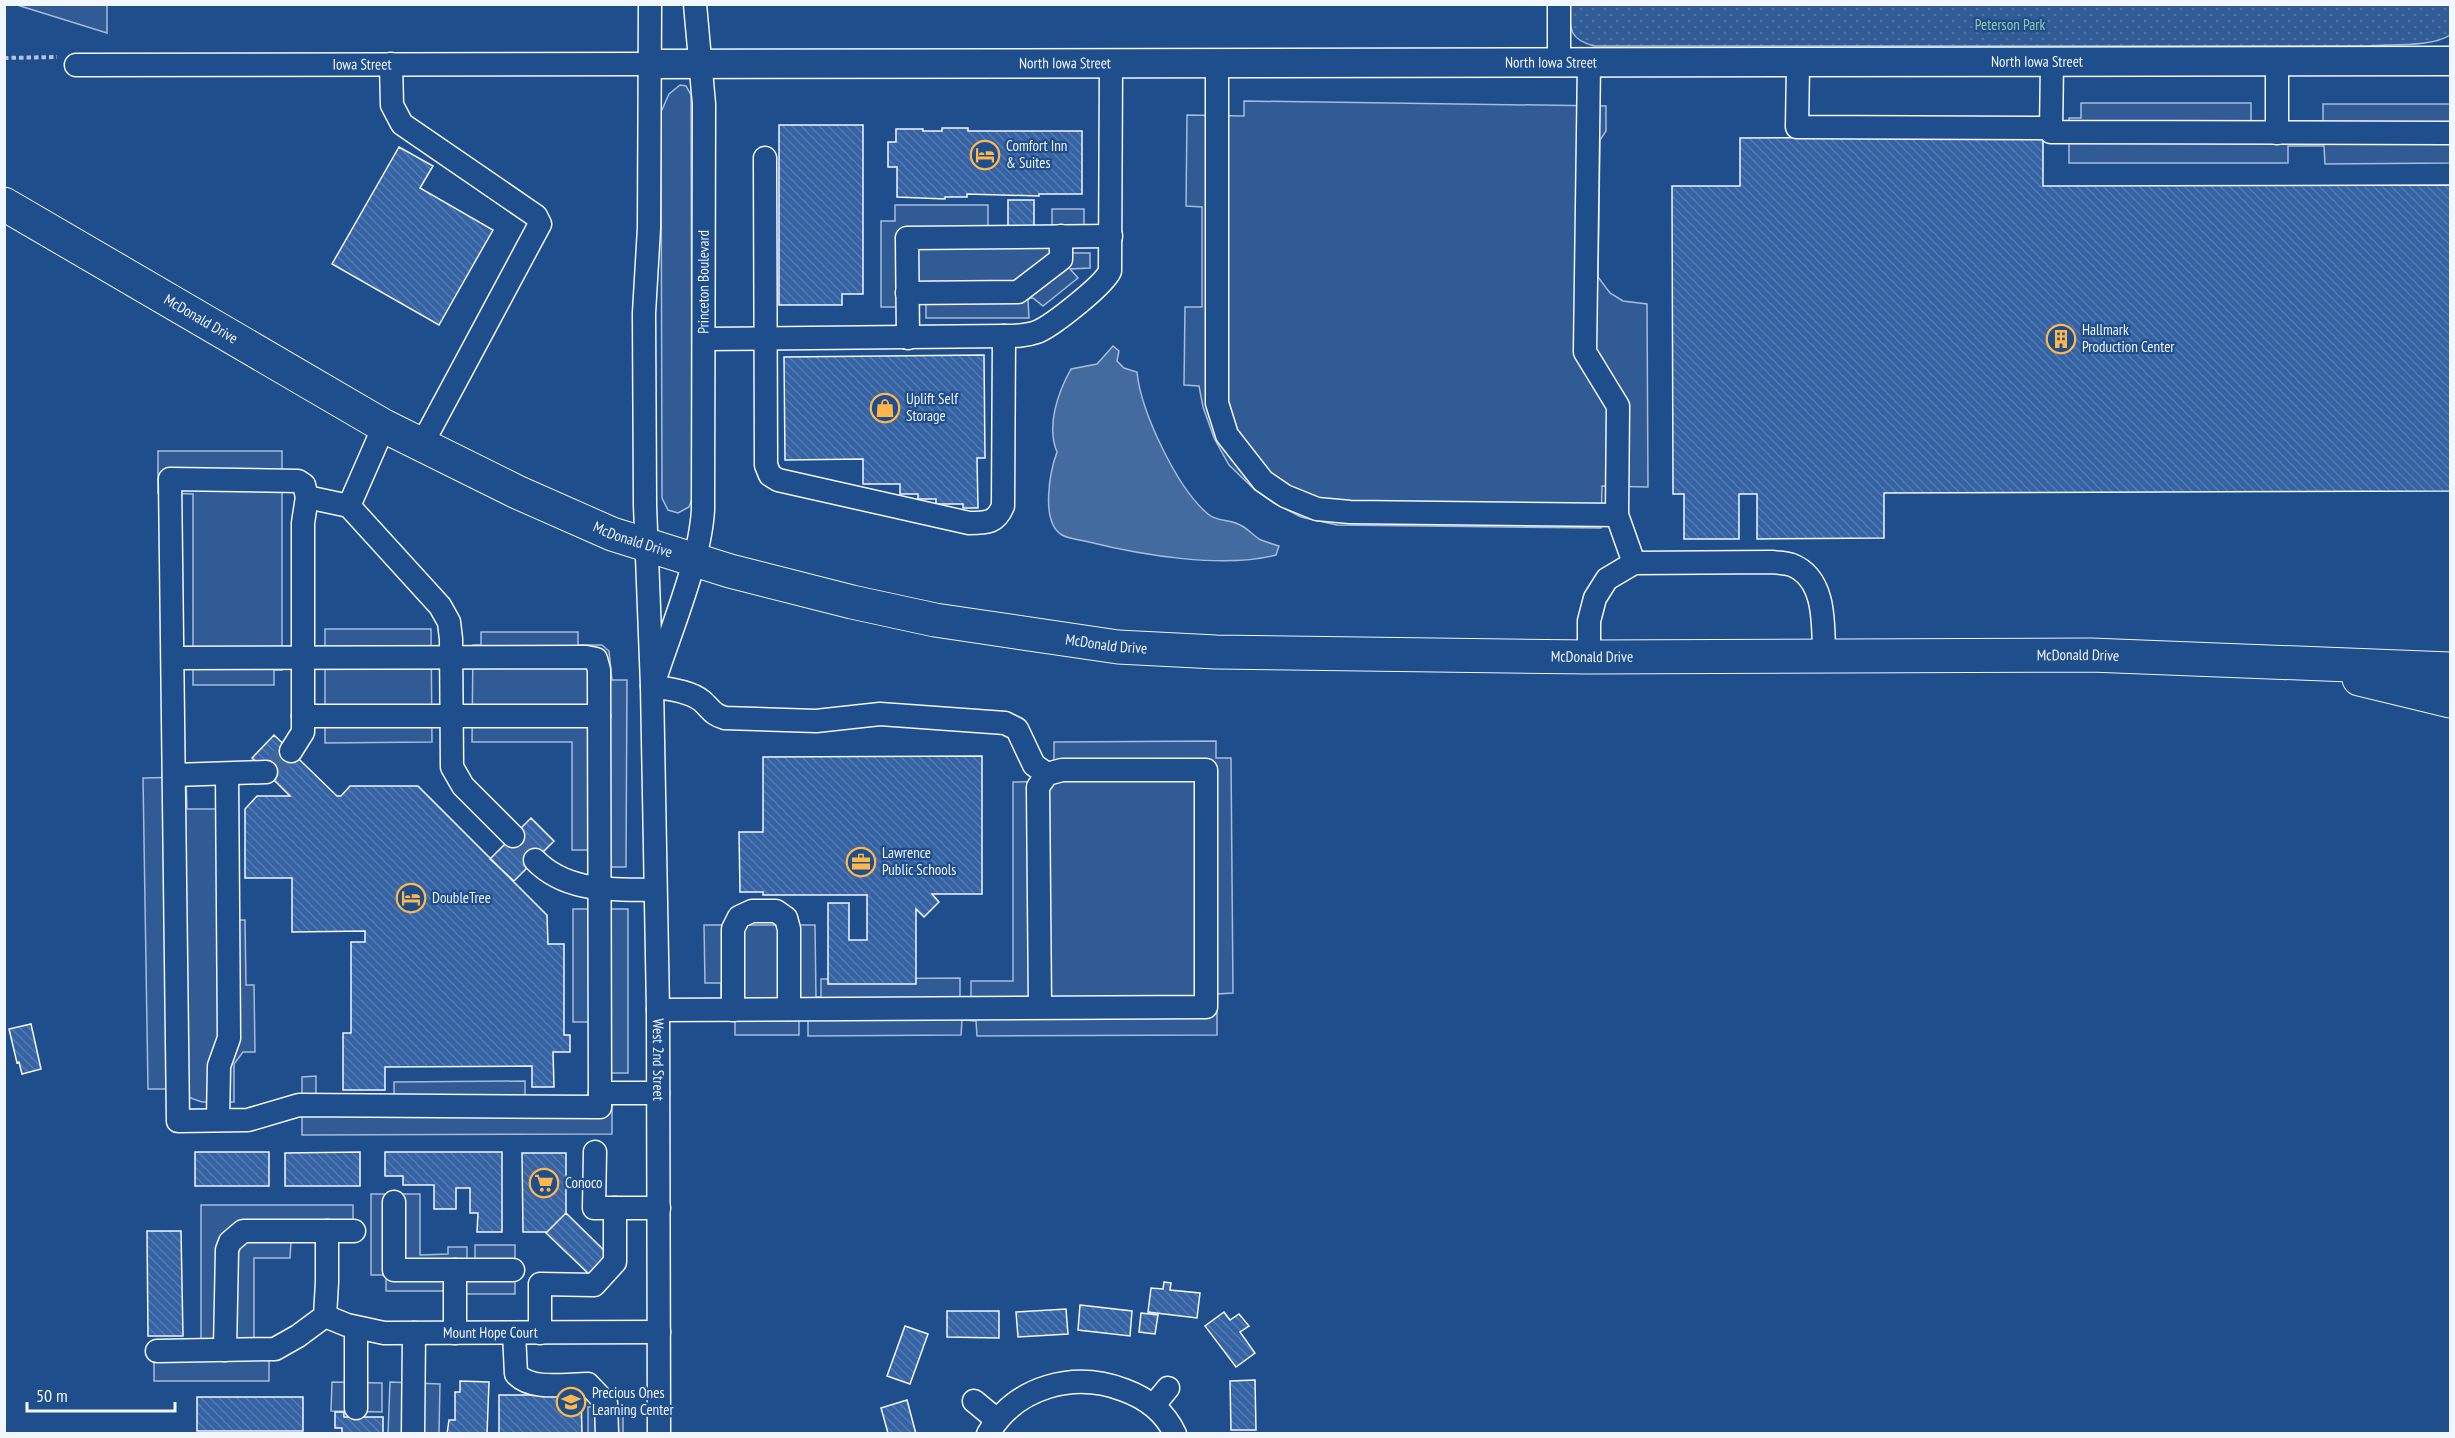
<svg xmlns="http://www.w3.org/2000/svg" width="2455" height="1438" font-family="'PT Sans Narrow',sans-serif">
	<defs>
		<pattern id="park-dots" width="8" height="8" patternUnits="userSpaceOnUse" patternTransform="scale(1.5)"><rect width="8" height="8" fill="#305b95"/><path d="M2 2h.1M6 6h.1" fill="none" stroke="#4e73a5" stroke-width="1.8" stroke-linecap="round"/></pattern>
		<pattern id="building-back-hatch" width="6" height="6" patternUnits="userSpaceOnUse" patternTransform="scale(1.5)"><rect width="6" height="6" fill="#3563a3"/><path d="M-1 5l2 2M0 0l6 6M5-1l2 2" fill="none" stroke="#537ab1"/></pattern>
	</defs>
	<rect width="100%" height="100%" fill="#1f4e8c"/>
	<path fill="#305b95" stroke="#a8bbd7" stroke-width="1.5" d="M17 5H107V33Z
		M680 85 686 86 691 95 692 499 689 507 678 513 668 510 662 498 661 112 669 94Z
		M1244 101 1606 106V131L1600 140 1598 277 1610 293 1623 301 1647 304 1648 487 1602 486 1601 528 1337 525 1301 517 1274 503 1255 490 1229 465 1214 438 1203 407 1199 386 1184 385 1185 307H1202V207L1186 206 1187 115 1244 116Z
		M2081 103H2251V121H2323V104H2450V163L2325 164 2324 146H2288V163H2069V118H2081Z
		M895 205H988V226H1052V209H1084V245H1073L1072 253H1090V268L1070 269 1078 278 1043 306 1033 298H1030L1028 300 1029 318H926V303L919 302 918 307H881V221H895Z
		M158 451H282V670H274V685H193V494L158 493Z
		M325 629H431L432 742 325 743Z
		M481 632H578V645H602L609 651 612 680H627L626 867H590V850H572V742H472L473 645H481Z
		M1216 741V758H1231L1233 993 1217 994V1035L977 1036 976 1021 962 1020 961 1035 808 1036V1019H799V1035H735V996H721V983H705L704 925H815L816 997H821V979L960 978V997H971V981H1013V782L1054 781V742Z
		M186 777 187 809H218L220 920H245L246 985H254L255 1052H243L234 1064V1102H202L165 1089H148L143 778Z
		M573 909H628V1073H590L589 1022H573Z
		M316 1076V1097H394V1082L525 1081V1097H612V1134L302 1135V1077Z
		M371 1194H420V1255L448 1254V1247H467V1259H475V1245H515V1294H466V1278L444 1291H386V1275H371Z
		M201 1205H353V1242H291L290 1258H254V1339H269V1381H154V1340H201Z
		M332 1382 382 1383V1412L331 1411Z
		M390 1382 440 1384 439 1433 388 1434Z
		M588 1407H623V1433H588Z"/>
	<path fill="url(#park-dots)" stroke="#a8bbd7" stroke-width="1.5" d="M1569 4H2450V35C2433 47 2390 44 2368 46H1594C1568 39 1570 28 1569 4Z"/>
	<path fill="#446ba0" stroke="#a8bbd7" stroke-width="1.5" d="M1113 346 1119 351 1117 361 1124 368 1137 372C1141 412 1177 488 1208 514 1217 522 1228 519 1238 524 1247 527 1253 536 1261 540 1266 542 1273 544 1279 546L1276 555C1224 569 1141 555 1089 542 1081 540 1069 539 1062 535 1040 522 1050 471 1057 452 1046 426 1058 392 1071 369L1097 364Z"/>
	<path fill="url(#building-back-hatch)" stroke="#f2f6ff" stroke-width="1.5" d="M779 125H863V294H842V305H779Z
		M942 128H968V131H1082V194H1039V196L967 194V197H945V199L897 197V167H888V142H896V129H923V131H942Z
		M2043 137V186L2450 185V491L1884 493V538L1757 539V494H1739V539H1684V494H1673L1672 186H1740V138Z
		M399 147 433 166 420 188 493 230 439 325 332 264Z
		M1008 200H1034V226H1008Z
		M984 355 985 458H977L978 508H963V504H936V499H918V494H900V484H863V459L785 460 784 357Z
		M274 735 337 796H341L350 786H418L547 915 548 944H564V1035H570V1052H553L554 1087H532V1066L385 1067V1090H343V1033H351V942H365V931L292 932V878H245V809L257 796H290L252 758Z
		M982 756V894H932L939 902 924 917 916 909V984H828V903H849V940H867V895H763V892H740L739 832H763V757Z
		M531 818 554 841 514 881 490 859Z
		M31 1024 41 1069 22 1074 19 1062 17 1063 9 1029Z
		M195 1152H269V1186H195Z
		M360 1152V1186H285V1153Z
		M385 1152H502V1232H477L478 1213H470V1188H456V1209H434V1185H403V1176H385Z
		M522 1153H566V1213L547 1232H523Z
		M566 1213 610 1256 591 1276 546 1233Z
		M147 1231H181L183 1336H148Z
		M1164 1282 1171 1283 1170 1290 1200 1293 1197 1318 1148 1312 1151 1288 1163 1289Z
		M1080 1305 1132 1311 1130 1336 1078 1330Z
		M1066 1309 1068 1334 1018 1337 1016 1312Z
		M947 1311H999V1338L947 1337Z
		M1224 1312 1230 1320 1239 1314 1249 1326 1240 1332 1255 1353 1236 1367 1205 1326Z
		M1141 1313 1158 1315 1155 1334 1139 1332Z
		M905 1326 928 1334 910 1384 887 1376Z
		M1255 1380 1256 1430H1231L1230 1381Z
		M460 1381 489 1382 487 1434H447L449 1420H455V1392H460Z
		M499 1395H581L582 1434H499Z
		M197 1397H303V1431H197Z
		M907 1400 916 1434H885L888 1433 881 1408Z
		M335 1412H344V1417H383V1434H342V1428H335Z"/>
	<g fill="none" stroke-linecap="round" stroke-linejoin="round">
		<path stroke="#3f679d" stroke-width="22" stroke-dasharray="22 11" stroke-linecap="butt" d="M266 772 291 751
			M513 836 535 860"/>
		<g stroke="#f2f6ff" stroke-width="25">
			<g id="minor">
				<path id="s1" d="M650 4 649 228 644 313 645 505 652 686 658 1010 659 1434"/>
				<path d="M1559 4V62"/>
				<path d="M1589 62 1585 352 1618 406 1617 515 1634 563"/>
				<path d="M1217 63V403L1227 435 1263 481 1285 496 1317 509 1350 512 1617 515"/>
				<path d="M2052 63 2051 132 2450 133"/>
				<path d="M2277 63V133"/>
				<path d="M391 64 392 105 402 124 536 216 540 224 421 446"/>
				<path d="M1798 64 1797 127 2051 128"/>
				<path id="s2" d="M76 65 649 64"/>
				<path d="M765 158 766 465 770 475 778 480 969 523C987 523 996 523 1003 506L1004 336"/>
				<path d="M907 293 1018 292 1061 259V236"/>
				<path d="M908 338 907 238 1111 236"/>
				<path d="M704 339 1004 336C1015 336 1026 336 1037 332 1052 326 1104 285 1110 271L1111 63"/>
				<path d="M384 426 349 506 440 606 449 622 451 639 452 767 463 786 513 836"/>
				<path d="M1589 657V621L1595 598 1607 579 1634 563 1773 562C1779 563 1786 563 1792 565 1827 579 1823 627 1824 657"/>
				<path d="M173 658 586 657 596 659 599 670 600 1107 299 1105 248 1120 178 1121 170 479 298 481 304 485 307 497 349 506"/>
				<path id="s3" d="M657 673C673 625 700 560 703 510L704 104 695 4"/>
				<path d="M652 686C668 689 690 691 702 701 711 709 713 715 725 718L816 721 880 714 1005 723 1017 729 1034 765 1047 774"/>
				<path d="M303 716H599"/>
				<path d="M291 751 303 732V523L307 497"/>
				<path d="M174 775 266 772"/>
				<path d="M535 860C567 893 613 889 655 890"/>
				<path d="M658 1010 1206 1007V770H1062L1047 774 1038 787 1040 1008"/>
				<path d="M733 1010V929L739 917 752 911H776L786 918 789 929V1009"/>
				<path d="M600 1093H658"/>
				<path d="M218 1120 219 1066 229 1038 227 774"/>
				<path d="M595 1152 594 1208H659"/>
				<path d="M394 1202V1270H513"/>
				<path d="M455 1270V1333"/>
				<path id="s4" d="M325 1316 347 1325 384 1333 659 1332"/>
				<path d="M356 1328V1408"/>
				<path d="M514 1333 516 1374C532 1391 566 1384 588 1384L606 1403 607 1434"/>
				<path d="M540 1333V1284L594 1285 615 1262V1208"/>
				<path d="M225 1350 227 1250 230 1242 243 1231H354"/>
				<path d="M157 1351 275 1349 298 1336 325 1316 327 1282V1231"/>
				<path d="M974 1401 997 1420"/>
				<path d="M1154 1405 1168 1388"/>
				<path d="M413 1434 414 1333"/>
				<path d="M988 1434C1016 1386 1074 1371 1124 1390 1146 1398 1165 1412 1175 1434"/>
			</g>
		</g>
		<g stroke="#f2f6ff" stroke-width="31">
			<g id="major">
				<path id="s5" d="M649 64 2450 61"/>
			</g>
		</g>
		<g stroke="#f2f6ff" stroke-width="35">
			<g id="highway">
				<path id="s6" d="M4 204 384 426 517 492 612 534 730 571 852 602 935 620 1118 647 1216 652 1589 657 2091 655 2450 669"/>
				<path d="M2359 679 2450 701"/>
			</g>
		</g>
		<path stroke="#b3c4dc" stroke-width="4" stroke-dasharray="4.5 3" stroke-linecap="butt" d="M4 58 57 57"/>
		<use href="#minor" stroke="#1f4e8c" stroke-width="22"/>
		<use href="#major" stroke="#1f4e8c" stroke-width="28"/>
		<use href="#highway" stroke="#1f4e8c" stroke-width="33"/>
	</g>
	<defs>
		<g id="hotel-ring" transform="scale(1.5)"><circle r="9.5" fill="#1f4e8c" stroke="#ffb74d" stroke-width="1.5"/><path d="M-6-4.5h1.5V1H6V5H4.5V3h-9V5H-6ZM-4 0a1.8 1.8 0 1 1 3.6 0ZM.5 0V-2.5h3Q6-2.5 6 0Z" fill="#ffb74d"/></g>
		<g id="building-ring" transform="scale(1.5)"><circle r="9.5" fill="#1f4e8c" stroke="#ffb74d" stroke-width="1.5"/><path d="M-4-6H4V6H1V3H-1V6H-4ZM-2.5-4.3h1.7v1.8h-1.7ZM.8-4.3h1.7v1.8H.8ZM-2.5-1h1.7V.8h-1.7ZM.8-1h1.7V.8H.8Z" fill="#ffb74d"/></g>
		<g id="shop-ring" transform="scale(1.5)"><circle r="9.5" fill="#1f4e8c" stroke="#ffb74d" stroke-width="1.5"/><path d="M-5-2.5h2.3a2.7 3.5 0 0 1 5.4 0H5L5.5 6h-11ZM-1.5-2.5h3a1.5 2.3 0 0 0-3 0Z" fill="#ffb74d"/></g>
		<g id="office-ring" transform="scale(1.5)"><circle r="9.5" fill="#1f4e8c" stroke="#ffb74d" stroke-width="1.5"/><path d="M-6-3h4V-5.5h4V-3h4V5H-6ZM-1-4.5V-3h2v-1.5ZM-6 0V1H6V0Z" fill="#ffb74d"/></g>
		<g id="supermarket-ring" transform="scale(1.5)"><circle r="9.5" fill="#1f4e8c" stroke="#ffb74d" stroke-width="1.5"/><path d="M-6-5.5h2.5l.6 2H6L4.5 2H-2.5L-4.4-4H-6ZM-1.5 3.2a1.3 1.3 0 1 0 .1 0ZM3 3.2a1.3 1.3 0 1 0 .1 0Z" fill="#ffb74d"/></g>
		<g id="school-ring" transform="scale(1.5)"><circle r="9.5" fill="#1f4e8c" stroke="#ffb74d" stroke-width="1.5"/><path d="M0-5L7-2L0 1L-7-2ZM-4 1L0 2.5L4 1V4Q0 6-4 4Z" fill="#ffb74d"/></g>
	</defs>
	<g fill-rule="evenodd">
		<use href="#hotel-ring" x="985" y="155"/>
		<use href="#building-ring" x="2061" y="339"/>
		<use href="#shop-ring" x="885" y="408"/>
		<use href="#office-ring" x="861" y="862"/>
		<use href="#hotel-ring" x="411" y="898"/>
		<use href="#supermarket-ring" x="544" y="1183"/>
		<use href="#school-ring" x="571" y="1402"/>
	</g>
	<g text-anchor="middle" stroke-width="4.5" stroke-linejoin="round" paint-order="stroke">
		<g font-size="15" fill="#97c8a6" stroke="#1f4e8c">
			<text x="2010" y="30">Peterson Park</text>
		</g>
		<g font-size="15" fill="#f2f6ff" stroke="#1f4e8c">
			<text dy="5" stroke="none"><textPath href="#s5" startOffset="416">North Iowa Street</textPath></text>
			<text dy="5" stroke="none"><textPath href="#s5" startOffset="902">North Iowa Street</textPath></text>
			<text dy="5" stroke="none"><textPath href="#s5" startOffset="1388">North Iowa Street</textPath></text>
			<text dy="5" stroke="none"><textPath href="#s2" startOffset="286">Iowa Street</textPath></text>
			<text dy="5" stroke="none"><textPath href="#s3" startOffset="398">Princeton Boulevard</textPath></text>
			<text dy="5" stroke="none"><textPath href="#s6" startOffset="228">McDonald Drive</textPath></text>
			<text dy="5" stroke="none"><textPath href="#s6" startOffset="714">McDonald Drive</textPath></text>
			<text dy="5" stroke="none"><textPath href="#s6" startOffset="1200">McDonald Drive</textPath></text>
			<text dy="5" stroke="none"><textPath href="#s6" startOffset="2172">McDonald Drive</textPath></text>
			<text dy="5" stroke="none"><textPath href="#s6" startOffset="1686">McDonald Drive</textPath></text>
			<text dy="5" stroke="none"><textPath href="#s1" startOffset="1056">West 2nd Street</textPath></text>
			<text dy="5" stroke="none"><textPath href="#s4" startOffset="168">Mount Hope Court</textPath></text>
		</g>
		<g font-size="15" fill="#f2f6ff" stroke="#1f4e8c" text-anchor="start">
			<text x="1006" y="151">Comfort Inn<tspan x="1006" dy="17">&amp; Suites</tspan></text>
			<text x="2082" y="335">Hallmark<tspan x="2082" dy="17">Production Center</tspan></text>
			<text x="906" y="404">Uplift Self<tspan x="906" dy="17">Storage</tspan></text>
			<text x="882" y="858">Lawrence<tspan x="882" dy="17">Public Schools</tspan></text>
			<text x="432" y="903">DoubleTree</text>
			<text x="565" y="1188">Conoco</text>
			<text x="592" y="1398">Precious Ones<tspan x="592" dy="17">Learning Center</tspan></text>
		</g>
	</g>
	<rect width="2455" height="1438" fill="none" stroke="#f2f6ff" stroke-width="12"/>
	<path d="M27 1402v9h148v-9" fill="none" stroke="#f2f6ff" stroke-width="3"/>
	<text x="36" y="1402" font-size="18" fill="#f2f6ff" stroke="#1f4e8c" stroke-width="4.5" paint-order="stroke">50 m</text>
</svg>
